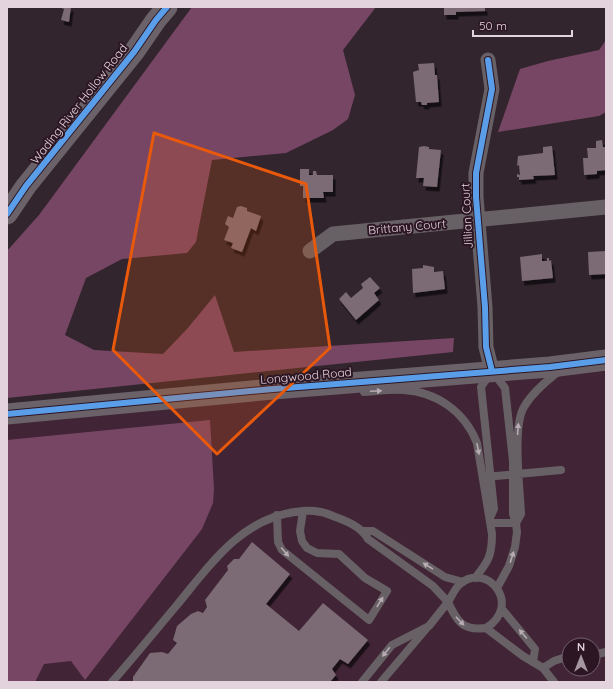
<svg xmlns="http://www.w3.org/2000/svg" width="613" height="689" font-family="Quicksand,sans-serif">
	<defs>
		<filter id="shadow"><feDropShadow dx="2.5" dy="4.5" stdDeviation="0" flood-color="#0009"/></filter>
	</defs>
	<rect width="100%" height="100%" fill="#32252d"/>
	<path fill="#412536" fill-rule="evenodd" d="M606 363V682H7V415ZM569 645H593V669H569Z"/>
	<path fill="#784665" d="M192 7H376L343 50 355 95 348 119 333 130 286 153 212 160 196 242 187 253 122 259 86 278 65 335 94 350 163 354 187 329 215 295 234 352 454 338 453 352 7 398V251L39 215Z
		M606 40V112L599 116 498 132 520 69 548 61 599 50Z
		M210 420 214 489 213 503 202 529 85 680 71 661 44 664 35 682H7V440Z"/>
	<path fill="#7b6a74" filter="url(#shadow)" d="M59 7H71L69 22 61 20 64 9Z
		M444 7H485V11L456 12V15H444Z
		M434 63 435 75H437L439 102 427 103V105H422L421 102H416L413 72 419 70 418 64Z
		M602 140 603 147H606V170L597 171V174L584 175 583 158H588L587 148H596V141Z
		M424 146 429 147V149L441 150 437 187 423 186 424 178H416L419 147Z
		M552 146 555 175 533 176 534 179 519 180V177H517V174L520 175 519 165 517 166 518 156 543 153V147Z
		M300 169H309V175H313V171H316L317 175H333V192H323L324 198H303V186H300Z
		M241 206 247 208V211L261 216 256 231 251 228 242 252 231 248 233 243 224 240 229 227 225 224 228 216 233 218 237 207Z
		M606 251V274L589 275 588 252Z
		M542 254V261H547V258H549V261L551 260 553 278 522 281 520 257Z
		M423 265 434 267V272L443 271 445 289 413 293 412 269 423 268Z
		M370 277 380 288 374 293 379 300 356 320 339 299 346 292 351 298 363 288 361 284Z
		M252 542 290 574 266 604 299 631 323 603 368 640 348 664 340 659 332 669 336 675 330 682H133V677L150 653 162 652 168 654 177 643 173 640 177 626 191 614 198 611 203 613 207 607 205 600 228 570 227 566 234 559H239Z"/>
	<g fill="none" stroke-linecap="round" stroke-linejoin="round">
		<path stroke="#676064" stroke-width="8" d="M364 392C377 391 391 389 404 390 437 392 465 412 477 443L492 534C492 556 488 562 475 578
			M485 477 561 470
			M277 515 278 542 282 550 369 620 387 591 365 578 339 554 317 553 307 548 302 541 300 531 303 511
			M490 518 494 509 481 387 492 371 505 388 513 461V514L516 523 517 532 515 547 509 566 497 588
			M491 523H516
			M516 523 521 514C520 489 512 427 524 407 532 393 545 382 558 372
			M364 531H373L445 577 463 582
			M502 609 535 649 533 662
			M486 628C523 605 487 561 460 584 455 588 452 596 448 602 457 622 463 631 486 628L523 656 543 668 554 682
			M593 655 606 652
			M543 668 554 661 569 656
			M112 682C134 657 155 631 177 605 209 566 241 519 295 512 309 510 320 510 333 516 346 521 361 526 368 539L433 586 448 602 429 626 392 645 362 682
			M381 682 426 629"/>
		<path stroke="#676064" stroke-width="15" d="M488 60 492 89 476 173V197L485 307 486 347 492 371
			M310 251 333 234 606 207"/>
		<path stroke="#6a6268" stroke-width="21" d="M7 214 26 186 134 52 156 20 167 7
			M7 414 273 389 550 367 606 360"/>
		<g stroke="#2c1624" stroke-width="8">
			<path id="cycleway" d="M488 60 492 89 476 173V197L485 307 486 347 492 371
				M7 214 26 186 134 52 156 20 167 7
				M7 414 273 389 550 367 606 360"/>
		</g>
		<use href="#cycleway" stroke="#5a9eea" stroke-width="6"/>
	</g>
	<defs><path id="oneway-solid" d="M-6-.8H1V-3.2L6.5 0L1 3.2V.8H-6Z"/></defs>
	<g fill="#b8abb2">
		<use href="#oneway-solid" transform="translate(376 391) rotate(-3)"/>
		<use href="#oneway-solid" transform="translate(518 429) rotate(-86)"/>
		<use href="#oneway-solid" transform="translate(478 449) rotate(79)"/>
		<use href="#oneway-solid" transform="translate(285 552) rotate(50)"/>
		<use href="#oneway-solid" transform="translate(512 557) rotate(-72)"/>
		<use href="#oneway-solid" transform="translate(428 566) rotate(-148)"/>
		<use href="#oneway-solid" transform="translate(380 602) rotate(-58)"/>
		<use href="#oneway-solid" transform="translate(460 621) rotate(46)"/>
		<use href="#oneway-solid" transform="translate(523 634) rotate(-130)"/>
		<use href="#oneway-solid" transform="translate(386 652) rotate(129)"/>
	</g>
	<path fill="#e8590c" fill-opacity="0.2" stroke="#e8590c" stroke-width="3" stroke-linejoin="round" d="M154 133 306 184 330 348 217 454 113 350Z"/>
	<g text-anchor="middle" stroke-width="4" stroke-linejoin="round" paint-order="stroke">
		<g font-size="12" fill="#e3d3dc" stroke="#2c1624">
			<text transform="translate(79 104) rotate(-52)" y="4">Wading River Hollow Road</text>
			<text transform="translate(467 216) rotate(-93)" y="4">Jillian Court</text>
			<text transform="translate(407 227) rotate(-5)" y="4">Brittany Court</text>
			<text transform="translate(306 376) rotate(-5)" y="4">Longwood Road</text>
		</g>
	</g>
	<rect width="613" height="689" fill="none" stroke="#e3d3dc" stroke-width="16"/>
	<g transform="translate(581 657)"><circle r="19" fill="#2c1624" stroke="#75626e"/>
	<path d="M0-3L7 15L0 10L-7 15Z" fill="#a5969f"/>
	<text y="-6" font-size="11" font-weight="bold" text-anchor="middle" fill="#e3d3dc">N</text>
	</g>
	<path d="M473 30v6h99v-6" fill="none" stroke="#e3d3dc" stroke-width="2"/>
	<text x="479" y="30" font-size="12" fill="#e3d3dc" stroke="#2c1624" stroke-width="3" paint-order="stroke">50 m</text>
</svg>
